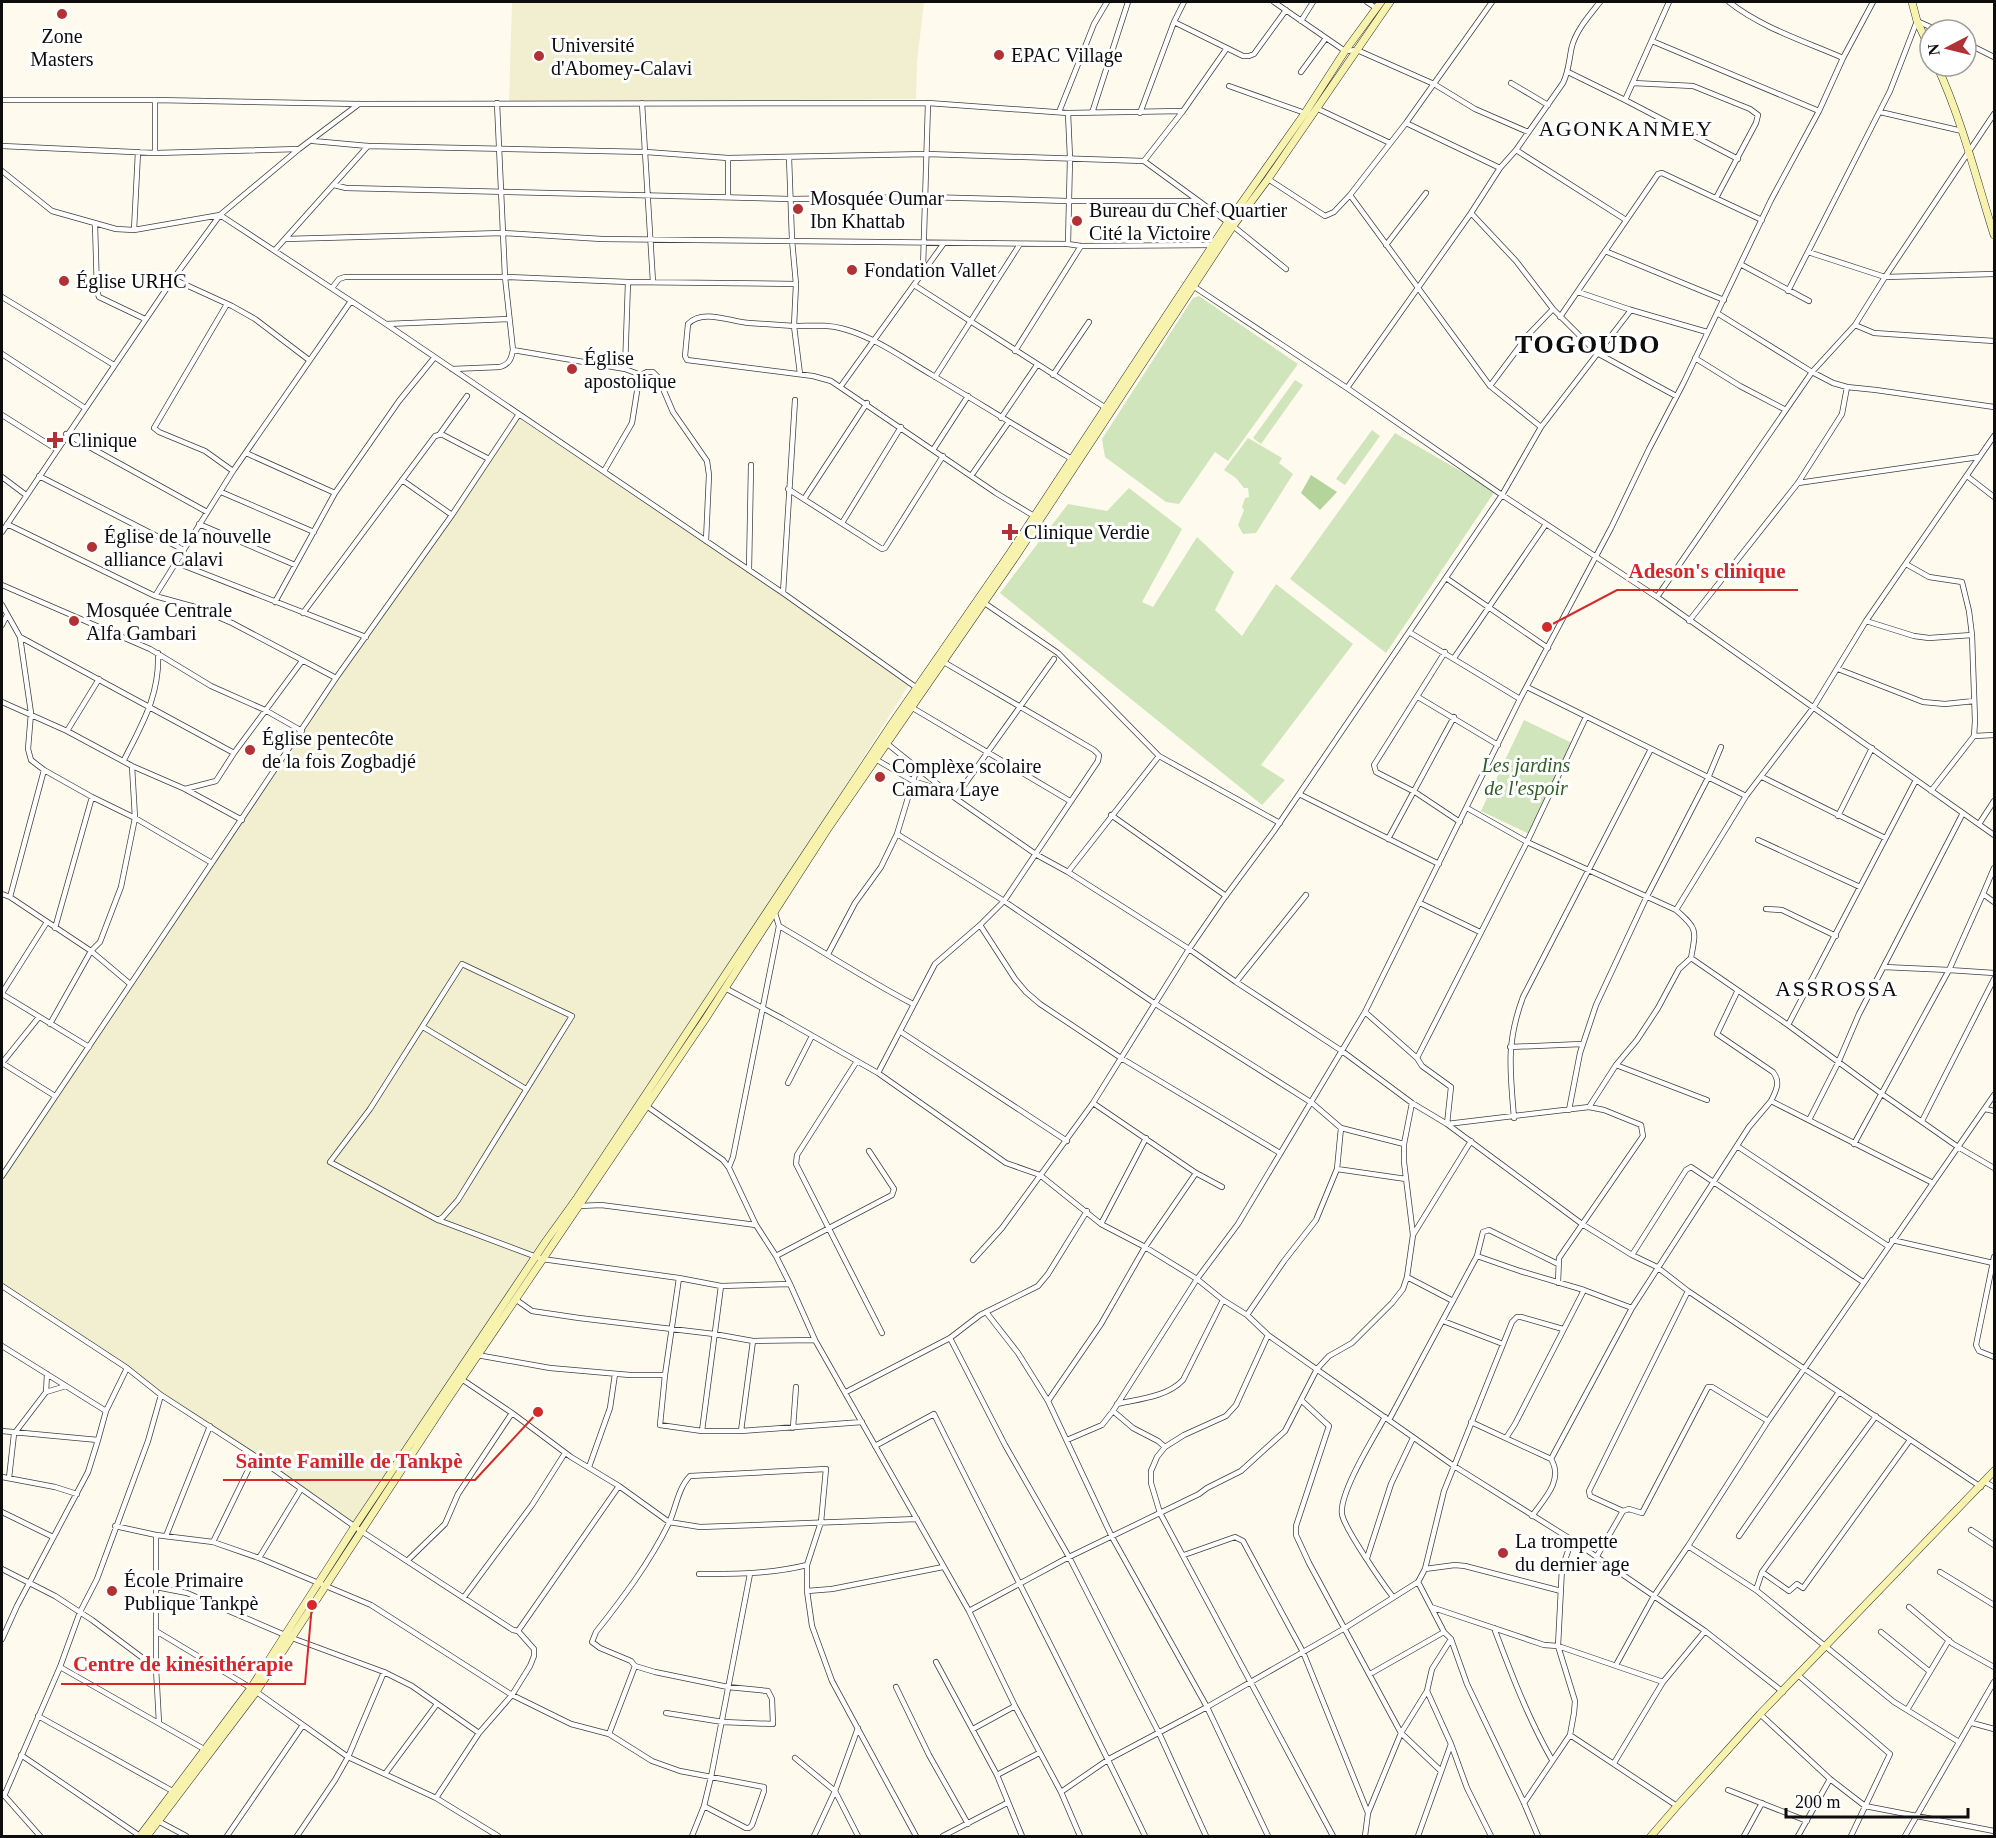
<svg xmlns="http://www.w3.org/2000/svg" width="1996" height="1838" font-family="Georgia,serif">
	<rect width="100%" height="100%" fill="#fefbee"/>
	<path fill="#f1efd0" d="M512 2H924L917 62 916 99 509 102Z
		M519 414 910 683 719 988 457 1373 352 1524 2 1285V1176Z"/>
	<path fill="#d0e5bb" d="M1199 296 1298 364 1228 461 1215 452 1179 504 1166 502 1105 457 1102 439 1193 298Z
		M1295 380 1303 385 1261 444 1253 438Z
		M1372 430 1380 436 1345 485 1336 479Z
		M1395 433 1495 491 1386 653 1290 579Z
		M1248 438 1282 458 1279 463 1293 474 1256 533 1243 534 1238 525 1244 510 1242 507 1245 498 1249 497 1248 488H1244L1236 478 1224 470Z
		M1129 488 1182 529 1142 602 1153 607 1197 537 1234 572 1215 610 1242 636 1276 584 1353 644 1261 765 1285 780 1262 805 1000 593 1068 504 1107 511Z
		M1524 720 1572 743 1529 834 1481 811Z"/>
	<path fill="#b4d49b" d="M1311 475 1337 492 1320 510 1301 493Z"/>
	<g fill="none" stroke-linecap="round" stroke-linejoin="round">
		<g stroke="#404040" stroke-width="6">
			<path id="street" d="M1274 2 1345 51 1357 50 1434 84 1475 109 1528 132
				M1367 2 1376 8
				M1729 2C1762 28 1804 41 1843 58
				M1301 21 1313 2
				M1174 22 1243 56H1249L1254 54 1286 10
				M1652 41 1819 111
				M1966 43 1994 57
				M1301 72 1326 38
				M1568 72 1625 100 1738 159
				M1511 83 1548 105
				M1633 83 1693 86 1750 109 1758 115 1756 123 1716 198
				M1229 86 1305 113
				M2 100H155L359 104 928 103 1068 113 1183 111
				M155 100V153
				M1625 100 1669 2
				M642 103 653 282
				M1316 108 1390 143
				M1059 112 1094 24 1107 2
				M1880 112 1962 131
				M1068 113 1070 158 1068 244
				M1092 113 1128 2
				M1140 113 1174 22 1184 2
				M1406 123 1500 168
				M313 141 368 146 646 152 728 158 927 154 1144 161 1233 226 1286 269
				M2 146 155 153 299 149
				M1516 150 1626 220
				M789 157 792 240 796 284 794 326 800 374
				M728 158V197
				M1144 161 1183 111 1227 48
				M2 171 52 211 116 229 134 230 220 215 386 324 783 593 917 688
				M1268 179 1325 216 1334 212 1350 195 1406 123 1492 2
				M334 185 346 188 790 199 925 197 1068 201H1196
				M1350 195 1490 386 1541 427
				M1471 213 1516 261 1553 309 1597 353 1676 396
				M95 224 97 291 99 297 145 319
				M134 230 138 152
				M285 239 503 233 602 239 1068 244 1081 246 1214 245
				M1386 245 1426 193
				M275 250 368 146
				M1605 251 1724 300
				M1808 252 1885 277 1994 274
				M1742 265 1809 301
				M923 268 928 103
				M173 279 232 306 255 319 309 360
				M914 285 1106 408
				M1193 286 1347 388 1502 495 1657 597 1994 835
				M332 288 339 279 345 277H505L628 282 796 284
				M1788 291 1890 91 1917 21 1937 30
				M1578 292 1631 310 1707 332
				M2 297 114 365
				M227 304 154 428 159 432 205 451 233 471
				M1717 313 1812 372 1833 383 1847 387 1876 390 1994 407
				M1560 317 1658 174 1662 173 1762 220
				M386 324 509 319
				M1855 325 1874 333 1994 341
				M513 350 625 369 628 282
				M1015 351 1081 246
				M2 354 85 408
				M1695 358 1740 386 1786 410
				M452 369 500 367C509 364 511 360 513 350L505 277 497 103
				M625 369 641 375 647 372H653L658 377 673 412 707 461 709 475 706 541
				M1053 375 1089 322
				M935 377 1020 244
				M841 386 944 243
				M1490 386 1528 335 1553 309
				M1347 388 1471 213 1500 168 1516 150 1563 83C1569 71 1569 59 1572 46 1577 29 1589 16 1600 2
				M2 415 56 449
				M1001 418 1037 365
				M66 434 207 512
				M439 435H443L489 459
				M933 450 968 396
				M246 453 335 493
				M604 471 632 423 639 379 641 375
				M39 476 184 550
				M971 476 1008 423
				M1967 476 1994 497
				M2 477 26 495
				M402 480 452 515
				M1798 483 1979 457
				M788 489 882 549 885 548 943 456
				M221 492 314 532
				M804 499 867 403
				M1034 516 996 493 831 381 813 376 687 360 685 356 688 324C702 308 732 322 749 323 764 324 779 325 794 326 811 326 827 324 844 329 876 338 903 358 932 375 979 403 1025 432 1072 459
				M842 523 901 427
				M7 524 155 596 195 607 232 623 336 678
				M199 524 295 565
				M2 532 173 279 220 215 299 149 359 104
				M177 563 366 637
				M1906 564 1929 577 1962 582 1969 611 1972 635 1975 721 1974 736 1931 791
				M749 570 751 465
				M1446 578 1548 648
				M2 585 150 649 211 686 265 710 302 731
				M783 593 795 400
				M155 596 233 471 351 301
				M1657 597 1812 372 1855 325 1885 277 1994 114
				M275 602 335 493 399 401 434 358
				M983 602 1058 653 1159 756 1280 823
				M2 605 20 637 31 713 28 749 31 760 44 770 92 797 135 818 212 863
				M303 613 435 436 439 435 467 396
				M1689 621 1798 483 1842 414 1847 387
				M1866 621 1914 636 1929 638 1972 635
				M2 625 7 615
				M1409 632 1520 699
				M20 637 234 753
				M1445 652 1374 765 1376 772 1415 792 1460 822
				M1454 658 1546 524
				M1838 669 1923 702 1945 704 1974 701
				M1527 687 1746 796
				M1418 697 1498 745
				M2 702 67 731 132 766 185 789 242 820
				M911 707 1070 801
				M67 731 99 679
				M1974 736 1994 735
				M885 742 955 798 1037 855 1068 872 1189 949 1236 982 1342 1051 1412 1103 1447 1124 1582 1224 1632 1255 1657 1267 1688 1291 1981 1487
				M124 760C142 724 160 695 158 653
				M877 760 913 781 945 791
				M1762 777 1885 838
				M185 789 216 781 234 753 302 661
				M1299 794 1439 864
				M955 798 1054 659
				M1467 808 1527 842 1676 910
				M1111 815 1226 896
				M1838 816 1872 748
				M1979 824 1994 801
				M897 834 1004 901 1154 1003 1312 1103 1341 1128 1404 1144
				M1388 839 1454 717
				M1758 840 1860 887
				M1994 868 1983 894 1994 902
				M1068 872 1159 756
				M2 894 10 897 91 951 129 983
				M1983 894 1949 970 1994 973
				M10 897 44 770
				M1420 903 1480 932
				M1766 909 1782 910 1836 936
				M774 910 779 926C824 952 867 980 913 1004
				M980 925 1015 979 1026 992 1040 1004 1121 1058 1280 1153
				M55 928 92 797
				M828 954 855 903 881 867 897 834 917 768
				M1691 958 1788 1025 1882 1094 1958 1147 1994 1168
				M1236 982 1306 895
				M725 988 783 1019 878 1073 1006 1163 1040 1175 1101 1224 1145 1247 1197 1279 1223 1300 1247 1315 1268 1335 1454 1466 1572 1540 1705 1631 1783 1692
				M1737 992 1717 1034 1773 1072C1781 1082 1776 1091 1771 1101
				M2 993 47 922
				M2 994 89 1047
				M1365 1012 1417 1058 1422 1066 1451 1087 1447 1124
				M50 1024 91 951 100 942 121 887 135 818 132 766
				M1788 1025 1916 780
				M423 1027 526 1089
				M901 1032 1067 1141
				M1510 1047 1582 1044
				M1417 1058 1527 842 1586 717
				M857 1061 797 1155 796 1164 882 1333
				M2 1063 55 1096
				M2 1063 39 1017
				M1616 1065 1707 1100
				M878 1073 935 964 980 925 1004 901 1098 761 1099 755 1094 750 942 661
				M788 1083 812 1036
				M1093 1103 1196 1173 1222 1187
				M645 1105 723 1160 729 1168 756 1225 776 1256 790 1284 815 1340 969 1611 1015 1706 1061 1792 1080 1836
				M1589 1107 1616 1065 1637 1040 1658 1008 1679 969 1691 958C1696 930 1698 929 1676 910L1746 796 1813 708 1866 621 1994 436
				M1985 1109 1994 1111
				M1569 1110 1580 1053 1596 1005 1647 896 1708 778 1721 747
				M1514 1118C1510 1069 1506 1043 1523 997L1651 749
				M1809 1120 1838 1063 1859 1014 1963 813
				M1922 1121 1994 979
				M1447 1124 1589 1107 1604 1110 1641 1125 1643 1136 1559 1258 1558 1283
				M1854 1144 1949 970 1884 967
				M1737 1146 1888 1246
				M729 1167 733 1157 779 926
				M1337 1169 1406 1179
				M2 1176 336 678 452 515 519 414
				M580 1206 601 1205 756 1225
				M438 1220 443 1217 458 1200 572 1016 462 964 370 1109 330 1162 438 1220 542 1259 679 1278 721 1286 790 1284
				M1101 1224 1146 1138
				M1413 1235 1471 1141
				M1892 1240 1993 1263
				M1632 1255 1686 1170 1691 1167 1863 1282
				M776 1256 892 1195 894 1189 869 1151
				M1477 1256 1520 1271 1584 1290 1632 1308
				M1994 1257 1976 1345 1979 1351 1994 1357
				M973 1260 1002 1228 1093 1103 1189 949 1222 901 1274 831 1502 495 1541 427 1631 310
				M1407 1277 1453 1301
				M679 1278 665 1375 660 1425 702 1431H741L862 1422
				M2 1286 127 1368 161 1395 255 1456 361 1531 513 1630 518 1631 534 1649V1656L530 1666 512 1695 479 1733 436 1798
				M1688 1291 1589 1491 1590 1496 1623 1511 1629 1509 1642 1513 1708 1387H1712L1768 1421
				M515 1299 532 1311 579 1318 714 1334 753 1341 815 1340
				M986 1312 1018 1353 1048 1401 1112 1537 1207 1707 1268 1836
				M1247 1315 1284 1261 1316 1220 1337 1169 1341 1128
				M1443 1321 1503 1344
				M1268 1335 1236 1405 1226 1416 1184 1435 1165 1447 1157 1457 1151 1471V1483L1160 1513 1333 1836
				M950 1338 1005 1445 1069 1557 1159 1733 1206 1836
				M2 1346 106 1411
				M477 1355 550 1368 630 1375H665
				M460 1378 512 1413 571 1457 619 1486 669 1522 700 1527 917 1519
				M46 1392 66 1386
				M846 1392 950 1338 980 1315 1038 1286 1048 1274 1087 1211
				M1301 1400 1329 1426 1296 1526V1535L1309 1563 1401 1733 1441 1771
				M1048 1401 1101 1324 1145 1247 1196 1173
				M1117 1404C1139 1399 1167 1397 1183 1380L1223 1300
				M1113 1411 1133 1428 1158 1441 1165 1447
				M1385 1417C1374 1437 1339 1493 1342 1514 1344 1528 1383 1584 1393 1597
				M1389 1420 1477 1256 1483 1232 1489 1230 1558 1264
				M1471 1422 1551 1459C1564 1480 1544 1499 1532 1516
				M793 1428 796 1387
				M2 1431 98 1440 106 1411 127 1368
				M702 1431 721 1286
				M741 1431 753 1341
				M1506 1438 1515 1424 1584 1290
				M1067 1440 1102 1425 1113 1411 1197 1279 1238 1224 1365 1012 1520 699 1611 528 1649 449 1684 382 1771 200 1819 111 1843 58 1873 2
				M875 1446 934 1414C1004 1555 1077 1694 1145 1836
				M1551 1459 1632 1308 1749 1127 1771 1101 1933 1183
				M589 1467 610 1408 615 1374
				M2 1477 55 1487 77 1494
				M9 1478 14 1434 46 1392 47 1374
				M1985 1482 1994 1487
				M2 1512 53 1537
				M115 1526 156 1535 213 1542 259 1558 371 1605 512 1695 571 1724 609 1734 652 1761 680 1771 764 1787V1791L752 1825 749 1828H746L704 1806
				M1971 1530 1994 1545
				M156 1535V1668L159 1723
				M166 1536 210 1426
				M1739 1536 1839 1392
				M213 1542 255 1456
				M1688 1546 1756 1590 1894 1702 1959 1742
				M1184 1555 1235 1537 1243 1541 1303 1652 1368 1813
				M1597 1556 1623 1511
				M259 1558 301 1489
				M1367 1558 1391 1484 1413 1438
				M408 1560 445 1524 458 1494 512 1413
				M2 1569 55 1596 92 1620 156 1668
				M1425 1569 1455 1565 1465 1566 1561 1591
				M1762 1572 1789 1591 1797 1584 1803 1588 1910 1440
				M1940 1572 1994 1605
				M699 1574C736 1574 771 1574 807 1565
				M1418 1582 1444 1632 1451 1639 1467 1684 1524 1803 1538 1836
				M156 1587 187 1593 292 1638 384 1672 412 1686 479 1733
				M1756 1590 1762 1572 1876 1416
				M807 1591 832 1589 943 1567
				M464 1597 532 1505 565 1453
				M1431 1607 1544 1645 1558 1646 1663 1682
				M1909 1607 1953 1644 1994 1667
				M969 1611 1069 1557 1199 1494 1207 1488 1241 1471 1285 1431 1317 1369 1329 1356 1352 1343 1392 1303 1403 1289 1407 1277 1413 1235 1404 1162V1144L1412 1103
				M1494 1628C1511 1673 1528 1718 1552 1760
				M156 1631 251 1688 348 1757 436 1798 498 1836
				M518 1631 619 1486
				M1881 1632 1929 1671
				M2 1639 17 1606 88 1472 98 1440
				M936 1662 997 1775 1022 1836
				M1616 1665 1654 1596 1688 1546 1768 1421 1994 1095
				M60 1667 204 1749
				M1370 1674 1444 1632
				M1798 1675 1890 1754 1851 1836
				M896 1687 929 1755 968 1824
				M1427 1691 1451 1744 1467 1788 1491 1836
				M1907 1710 1949 1640
				M666 1713 723 1722 773 1724 772 1699 768 1691 728 1687 655 1672 635 1666 631 1661 600 1648 592 1642 596 1632C623 1598 650 1562 669 1523 676 1508 678 1488 690 1476L826 1469 821 1522 807 1565V1591L812 1626 832 1681 916 1836
				M1760 1714 1830 1779 1865 1806 1994 1831
				M38 1716 176 1793
				M1972 1723 1994 1729
				M973 1729 1015 1706
				M609 1734 635 1666
				M1570 1735 1677 1806
				M21 1755 140 1836
				M795 1758 835 1791 858 1836
				M1614 1763 1663 1682 1705 1631
				M385 1774 437 1704
				M997 1775 1039 1753
				M1728 1790 1807 1821
				M1061 1792 1109 1759 1207 1707 1345 1628 1418 1582 1425 1569 1444 1491 1512 1322 1517 1317H1521L1563 1329
				M2 1793 40 1836
				M4 1796 60 1667 80 1612 97 1579 148 1441 161 1395
				M1524 1803 1570 1735 1574 1713 1575 1701 1558 1646 1562 1568 1572 1540
				M158 1821 186 1836
				M227 1836 303 1725
				M297 1836 335 1780 348 1757 384 1672
				M692 1836 704 1806 711 1777 750 1574
				M814 1836 835 1791 858 1728
				M943 1836 1007 1803
				M1365 1836 1368 1813 1401 1733 1427 1691 1432 1669 1451 1639
				M1418 1836 1451 1744
				M1744 1836 1762 1803
				M1798 1836 1830 1779
				M1905 1836 1994 1682"/>
		</g>
		<g stroke="#2f2f2f" stroke-width="8">
			<path id="secondary" d="M1912 2 1917 21 1930 49
				M1937 66C1962 120 1976 178 1994 235
				M140 1836 251 1688 355 1526 546 1241 577 1198 891 725 1010 553 1228 222 1305 113 1345 51 1381 2
				M147 1836 256 1692 444 1405 706 1018 827 830 1016 556 1233 226 1268 179 1390 2
				M1651 1836 1677 1806 1760 1714 1994 1471"/>
		</g>
		<use href="#street" stroke="#fff" stroke-width="4.5"/>
		<use href="#secondary" stroke="#f8f2af" stroke-width="7"/>
	</g>
	<g fill="#b13134" stroke="#fff" stroke-width="2">
		<circle cx="62" cy="14" r="6"/>
		<circle cx="999" cy="55" r="6"/>
		<circle cx="539" cy="56" r="6"/>
		<circle cx="798" cy="209" r="6"/>
		<circle cx="1077" cy="221" r="6"/>
		<circle cx="852" cy="270" r="6"/>
		<circle cx="64" cy="281" r="6"/>
		<circle cx="572" cy="369" r="6"/>
		<path d="M52 431h6v6h6v6h-6v6h-6v-6h-6v-6h6z"/>
		<path d="M1007 523h6v6h6v6h-6v6h-6v-6h-6v-6h6z"/>
		<circle cx="92" cy="547" r="6"/>
		<circle cx="74" cy="621" r="6"/>
		<circle cx="250" cy="750" r="6"/>
		<circle cx="880" cy="777" r="6"/>
		<circle cx="1503" cy="1553" r="6"/>
		<circle cx="112" cy="1591" r="6"/>
	</g>
	<g text-anchor="middle" stroke-width="6" stroke-linejoin="round" paint-order="stroke">
		<g font-size="20" fill="#0d0d0d" stroke="#fff" text-anchor="start">
			<text x="62" y="43" text-anchor="middle">Zone<tspan x="62" dy="23">Masters</tspan></text>
			<text x="551" y="52">Université<tspan x="551" dy="23">d'Abomey-Calavi</tspan></text>
			<text x="1011" y="62">EPAC Village</text>
			<text x="810" y="205">Mosquée Oumar<tspan x="810" dy="23">Ibn Khattab</tspan></text>
			<text x="1089" y="217">Bureau du Chef Quartier<tspan x="1089" dy="23">Cité la Victoire</tspan></text>
			<text x="864" y="277">Fondation Vallet</text>
			<text x="76" y="288">Église URHC</text>
			<text x="584" y="365">Église<tspan x="584" dy="23">apostolique</tspan></text>
			<text x="68" y="447">Clinique</text>
			<text x="1024" y="539">Clinique Verdie</text>
			<text x="104" y="543">Église de la nouvelle<tspan x="104" dy="23">alliance Calavi</tspan></text>
			<text x="86" y="617">Mosquée Centrale<tspan x="86" dy="23">Alfa Gambari</tspan></text>
			<text x="262" y="745">Église pentecôte<tspan x="262" dy="23">de la fois Zogbadjé</tspan></text>
			<text x="892" y="773">Complèxe scolaire<tspan x="892" dy="23">Camara Laye</tspan></text>
			<text x="1515" y="1548">La trompette<tspan x="1515" dy="23">du dernier age</tspan></text>
			<text x="124" y="1587">École Primaire<tspan x="124" dy="23">Publique Tankpè</tspan></text>
		</g>
		<g font-size="20" font-style="italic" fill="#2e5f23" stroke="#fff">
			<text x="1526" y="772">Les jardins<tspan x="1526" dy="23">de l'espoir</tspan></text>
		</g>
		<g font-size="22" letter-spacing="1.5" fill="#0d0d0d" stroke="#fff">
			<text x="1626" y="136">AGONKANMEY</text>
			<text x="1837" y="996">ASSROSSA</text>
		</g>
		<g font-size="26" font-weight="bold" letter-spacing="1.5" fill="#0d0d0d" stroke="#fff">
			<text x="1588" y="353">TOGOUDO</text>
		</g>
	</g>
	<path fill="none" stroke="#d62828" stroke-width="2" d="M1547 627L1617 590H1798M538 1412L475 1480H223M312 1605L305 1684H61"/>
	<g fill="#d62828" stroke="#fff" stroke-width="2">
		<circle cx="1547" cy="627" r="6"/>
		<circle cx="538" cy="1412" r="6"/>
		<circle cx="312" cy="1605" r="6"/>
	</g>
	<g font-size="21" text-anchor="middle" font-weight="bold" fill="#d62828" stroke="#fff" stroke-width="6" stroke-linejoin="round" paint-order="stroke">
		<text x="1707" y="578">Adeson's clinique</text>
		<text x="349" y="1468">Sainte Famille de Tankpè</text>
		<text x="183" y="1671">Centre de kinésithérapie</text>
	</g>
	<rect width="1996" height="1838" fill="none" stroke="#0d0d0d" stroke-width="6"/>
	<g transform="translate(1948 48) rotate(263)"><circle r="28" fill="#ffffff" stroke="#9e9e9e" stroke-width="1.5"/>
	<path d="M0-4.5L10 22L0 15L-10 22Z" fill="#b13134"/>
	<text y="-9" font-size="16" font-weight="bold" text-anchor="middle" fill="#0d0d0d">N</text>
	</g>
	<path d="M1786 1808v9h182v-9" fill="none" stroke="#0d0d0d" stroke-width="3"/>
	<text x="1795" y="1808" font-size="18" fill="#0d0d0d" stroke="#ffffff" stroke-width="4.5" paint-order="stroke">200 m</text>
</svg>
